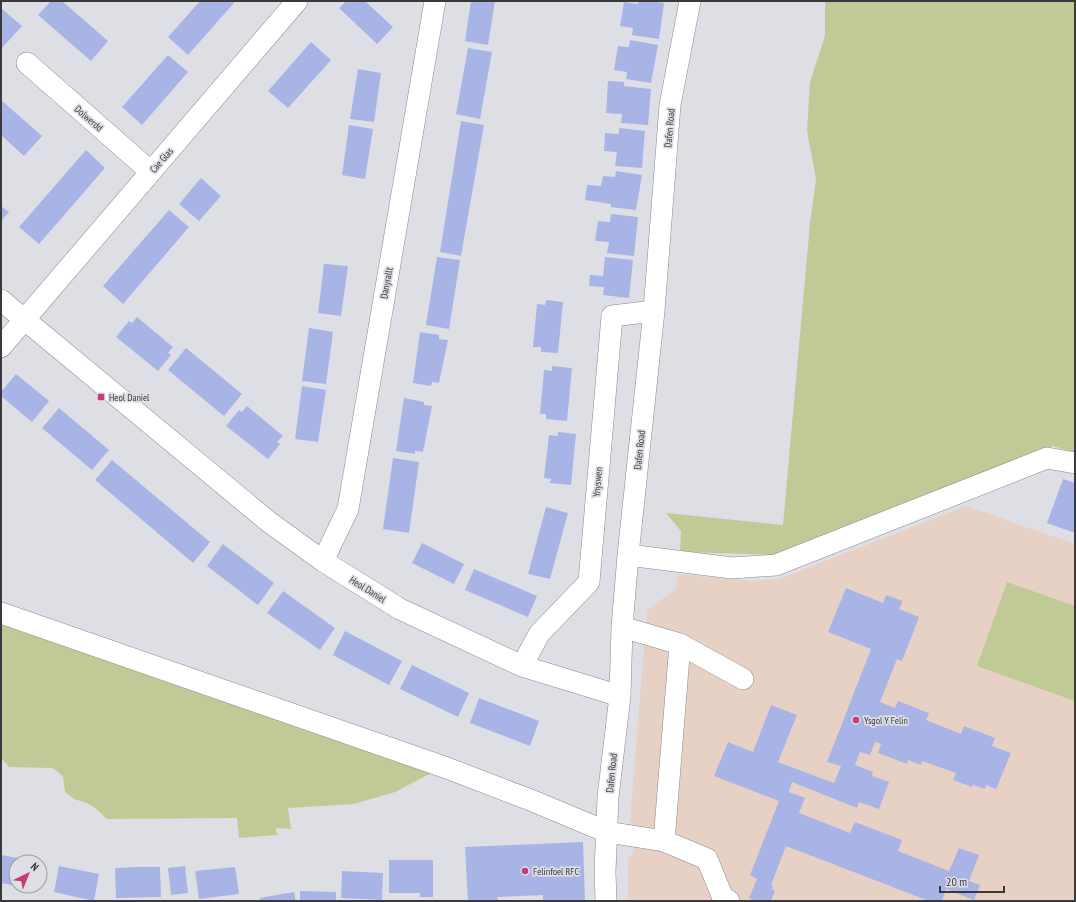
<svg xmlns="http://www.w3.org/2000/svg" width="1076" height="902" font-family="'PT Sans Narrow',sans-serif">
	<rect width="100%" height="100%" fill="#dedfe5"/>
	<path fill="#e7d1c4" d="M966 506 1075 544V901H628V859L630 856 634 852 630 821 647 610 676 589 678 574 753 581 779 579Z"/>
	<path fill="#c0ca97" d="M825 1H1075V453L1053 446 778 555 680 552 681 531 666 513 783 525 810 223 816 179 807 131 810 82 825 36Z
		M1007 582 1075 606V701L977 666Z
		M1 617 439 769 395 792 354 804 288 808 291 829 276 828 277 835 239 838 237 818 107 819 94 807 87 803 74 799 65 792 63 777 58 772 52 768 9 767 1 758Z"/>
	<path fill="#a9b4e6" d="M51 1H62L108 41 91 61 38 15Z
		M200 1H232L234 3 188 55 168 37Z
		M346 1H365L393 27 377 44 339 8Z
		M471 1H495L488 45 465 41Z
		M638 1H649L664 3 659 39 632 35 633 28 620 26 624 2 638 4Z
		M2 9 22 26 1 49V10Z
		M630 40 658 45 651 83 626 79 627 72 614 70 618 46 629 47Z
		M311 42 331 60 288 108 268 91Z
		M468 48 492 52 480 119 456 114Z
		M168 55 188 72 142 125 122 107Z
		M358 69 381 73 374 122 350 119Z
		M608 81 624 82V86L651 89 648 125 621 123 622 114 606 113Z
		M1 100 42 136 24 156 1 135Z
		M461 121 484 125 461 256 440 252Z
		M349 125 373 129 365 179 342 175Z
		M619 128 645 131 642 168 615 166 617 152 604 151 605 133 619 134Z
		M86 150 105 168 39 244 19 227Z
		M616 171 642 175 636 210 611 207V204L585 200 587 185 601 186 603 176 615 177Z
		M201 178 221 196 199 221 179 204Z
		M1 206 9 212 1 221Z
		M169 210 189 227 123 304 103 286Z
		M611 214 638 217 634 256 607 253 609 242 595 241 598 221 610 222Z
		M437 257 460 260 449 329 426 325Z
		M605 257 633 260 629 298 603 295 604 287 589 286 590 275 603 276Z
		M324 264 348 266 341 316 318 313Z
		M546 300 563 302 558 353 541 352V347H533L537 304 545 305Z
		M137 317 173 347 168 353 171 355 158 371 116 337 129 321 132 323Z
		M309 328 333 332 326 384 302 381Z
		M420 332 439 335V339L448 340 439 383 432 382 431 386 413 383Z
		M186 348 242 394 224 416 168 370Z
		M552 366 572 368 567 421 546 419V414H540L544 370 552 371Z
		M16 374 49 401 32 422 1 396V392Z
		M302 386 326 390 318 442 295 439Z
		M404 398 424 402V405L432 406 423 452 415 451V454L396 451Z
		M247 406 283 436 277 442 280 444 268 459 226 426 239 410 242 412Z
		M59 408 109 450 92 470 42 428Z
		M558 432 576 434 571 485 550 483 551 479 544 478 549 435 558 436Z
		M393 458 419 462 409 533 383 529Z
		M112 460 210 542 193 563 95 480Z
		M1063 479 1075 483V533L1047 523Z
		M546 507 568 513 550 579 528 574Z
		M422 543 464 564 454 584 412 563Z
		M223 544 274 583 258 605 207 566Z
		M474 569 537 596 528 617 465 590Z
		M846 588 883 603 886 595 903 601 899 609 919 617 902 661 897 659 880 702 895 708 898 701 929 713 926 720 961 734 964 726 995 738 992 746 1011 753 996 789 986 785 985 789 973 785 972 787 953 780 956 773 922 761 921 765 908 760 907 764 878 753 881 744 875 742 870 755 860 752 855 765 873 772 872 776 889 782 879 809 859 802 857 808 792 782 789 792 805 798 799 813 850 833 855 822 902 840 898 851 949 871 959 848 979 855 969 881 980 885 974 900 946 889 942 901H929L786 846 771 885H773L772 889 775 891 771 901H756L749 898 757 879 750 875 779 801 714 776 728 742 753 752 771 705 797 715 778 762 834 783 841 766 827 762 871 649 828 632Z
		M283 591 335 628 320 650 267 613Z
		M345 631 402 661 389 685 333 655Z
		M412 665 469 693 458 717 400 689Z
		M479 698 539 721 530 746 470 723Z
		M583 842 585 901H543V895L497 897 498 901H468L465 847Z
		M1 855 35 861V862H16V886L1 883Z
		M389 860H433V897H420V893H389Z
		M59 866 99 874 94 901 54 892Z
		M185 866 188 893 171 895 168 868Z
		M137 867H160L161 897 116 898 115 868Z
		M235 867 239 894 199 899 195 871Z
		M342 871 383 873 382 900 341 898Z
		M300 891 336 892V901H300Z
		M294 892 296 901H260V898Z"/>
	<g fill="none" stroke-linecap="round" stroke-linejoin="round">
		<g stroke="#898a90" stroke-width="22">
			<path id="minor" d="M27 63 151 172
				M1 300 269 522 323 561 400 609 522 666 620 696
				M1 347 297 1
				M628 555 732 568 776 565 1047 458 1075 463
				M323 561 348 509 435 1
				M1 613 447 768 533 801 607 832 664 841 707 859 723 898 729 901
				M622 627 680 644 664 841
				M680 644 743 679
				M522 666 539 634 589 582 612 316 654 311
				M606 901 605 872 608 797 620 696 622 627 628 555 654 311 670 105 690 1"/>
		</g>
		<use href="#minor" stroke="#fff" stroke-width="21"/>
	</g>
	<g fill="#c73c74" stroke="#dedfe5" stroke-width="1.5">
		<rect x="97" y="393" width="8" height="8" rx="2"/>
		<circle cx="856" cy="720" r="4"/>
		<circle cx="525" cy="871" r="4"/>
	</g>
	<g text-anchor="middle" stroke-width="3.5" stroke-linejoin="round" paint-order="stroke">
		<g font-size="10" fill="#39393c" stroke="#dedfe5">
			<text transform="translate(89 118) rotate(41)" y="4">Dolwerdd</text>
			<text transform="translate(669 128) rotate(-85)" y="4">Dafen Road</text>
			<text transform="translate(161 160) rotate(-49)" y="4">Cae Glas</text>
			<text transform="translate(386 283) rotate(-80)" y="4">Danyrallt</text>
			<text transform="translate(639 450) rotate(-84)" y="4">Dafen Road</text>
			<text transform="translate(597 482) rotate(-85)" y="4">Ynyswen</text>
			<text transform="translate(368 589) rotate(32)" y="4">Heol Daniel</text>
			<text transform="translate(611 773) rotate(-84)" y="4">Dafen Road</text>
		</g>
		<g font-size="10" fill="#39393c" stroke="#dedfe5" text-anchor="start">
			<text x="109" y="401">Heol Daniel</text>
			<text x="864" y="724">Ysgol Y Felin</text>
			<text x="533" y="875">Felinfoel RFC</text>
		</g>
	</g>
	<rect width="1076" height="902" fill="none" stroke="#39393c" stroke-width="4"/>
	<g transform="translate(28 874) rotate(43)"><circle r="19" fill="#dedfe5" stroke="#9c9da1"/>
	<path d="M0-3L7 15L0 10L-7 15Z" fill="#c73c74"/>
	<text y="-6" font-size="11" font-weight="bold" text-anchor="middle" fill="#39393c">N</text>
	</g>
	<path d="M940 886v6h64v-6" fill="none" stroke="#39393c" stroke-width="2"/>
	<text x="946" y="886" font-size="12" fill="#39393c" stroke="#dedfe5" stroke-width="3" paint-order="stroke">20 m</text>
</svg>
